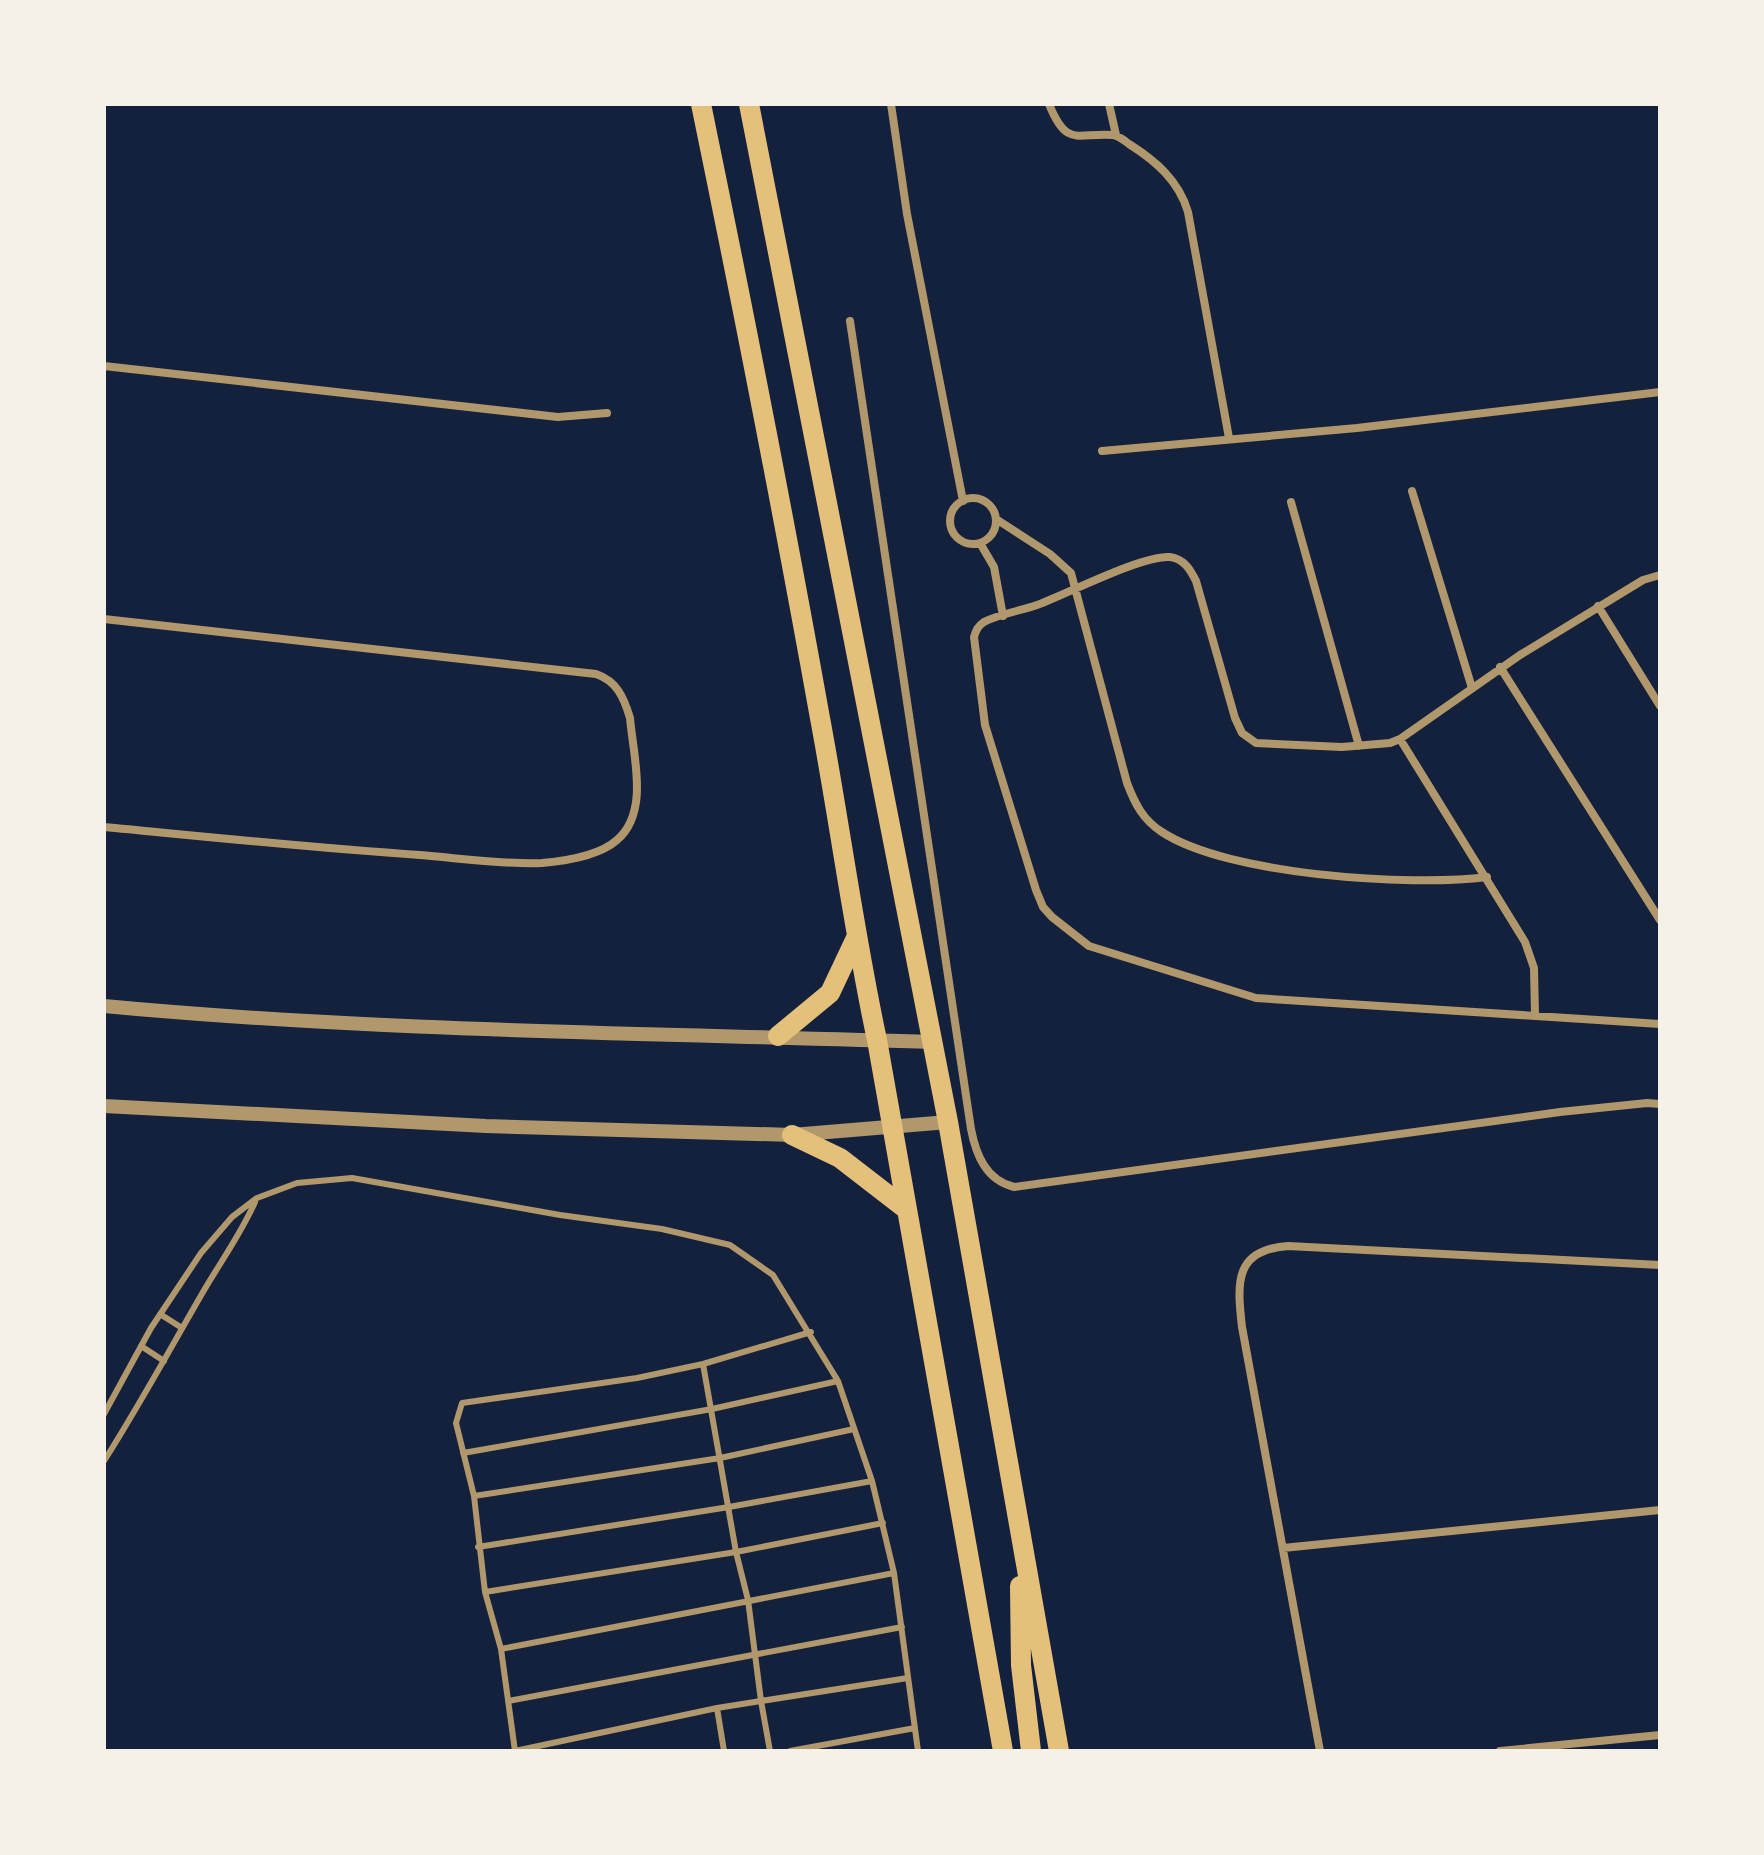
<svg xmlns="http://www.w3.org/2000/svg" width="1764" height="1855" font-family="Arial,sans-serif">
	<rect width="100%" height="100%" fill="#14213d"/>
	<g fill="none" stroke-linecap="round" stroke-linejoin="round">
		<path stroke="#b1986c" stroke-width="6" d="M160 1314 182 1328
			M141 1346 164 1361
			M703 1364 736 1552 748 1600 761 1701 717 1708
			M104 1414 151 1328 201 1253 232 1217 257 1198 297 1183 352 1178 560 1215 662 1229 730 1245 773 1275 838 1381 872 1481 894 1573 918 1751
			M463 1453 712 1409 838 1381
			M104 1461C139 1406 170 1349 203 1292 221 1261 241 1234 255 1202
			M474 1496 720 1458 854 1429
			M478 1547 729 1507 872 1481
			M485 1592 736 1552 883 1523
			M501 1649 894 1573
			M508 1701 902 1627
			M515 1751 501 1649 485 1592 474 1496 456 1423 462 1403 637 1378 703 1364 811 1332
			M515 1751 717 1708 724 1751
			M770 1751 761 1701 908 1678
			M790 1751 915 1728"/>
		<path stroke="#b1986c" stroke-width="8" d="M891 104 907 214 963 501
			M1049 104C1067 149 1078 132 1113 135 1119 136 1124 140 1129 144 1156 161 1179 181 1188 212L1229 438
			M1109 104 1116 135
			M850 321 971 1129C976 1155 986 1180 1014 1187L1560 1112 1647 1103 1660 1104
			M104 366 558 417 607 413
			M1102 451 1357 428 1660 392
			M1412 491 1472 688
			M950 521a23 23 0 1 1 46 0a23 23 0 1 1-46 0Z
			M1291 502 1359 746
			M996 519 1050 554 1071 573 1127 783C1135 804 1143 820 1162 832 1227 875 1410 887 1487 877
			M980 543 994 567 1003 616
			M1660 575 1643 580 1520 655 1400 739 1390 743 1342 747 1256 743 1242 733 1235 718 1196 581C1190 569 1184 559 1170 557 1142 555 1067 594 1037 605 1020 611 999 614 984 622 978 626 976 630 974 637L985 725 1036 890 1043 907 1052 917 1089 946 1256 998 1660 1024
			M1598 606 1660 706
			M104 619 596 674C617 681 624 698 630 718 633 755 650 812 617 840 599 856 565 861 542 863 505 865 458 858 420 855 315 848 209 837 104 827
			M1500 667 1660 920
			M1400 739 1525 942 1534 968 1535 1015
			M1283 1548 1660 1510
			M1320 1751 1242 1327C1237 1283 1234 1250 1288 1246L1660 1265
			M1500 1751 1660 1735"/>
		<path stroke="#b1986c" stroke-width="14" d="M104 1006C380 1032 657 1033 933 1042
			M104 1106 486 1126 792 1135 948 1122"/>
		<path stroke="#e5c07b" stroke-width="20" d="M701 104C743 308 783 512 820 718 840 825 854 933 877 1040L1003 1751
			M749 104 948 1122 1059 1751
			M778 1036 830 993 856 938
			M792 1135 840 1158 906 1209
			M1020 1586 1021 1665 1031 1751"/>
	</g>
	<rect width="1764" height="1855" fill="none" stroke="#f6f1e7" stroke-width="212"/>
</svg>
